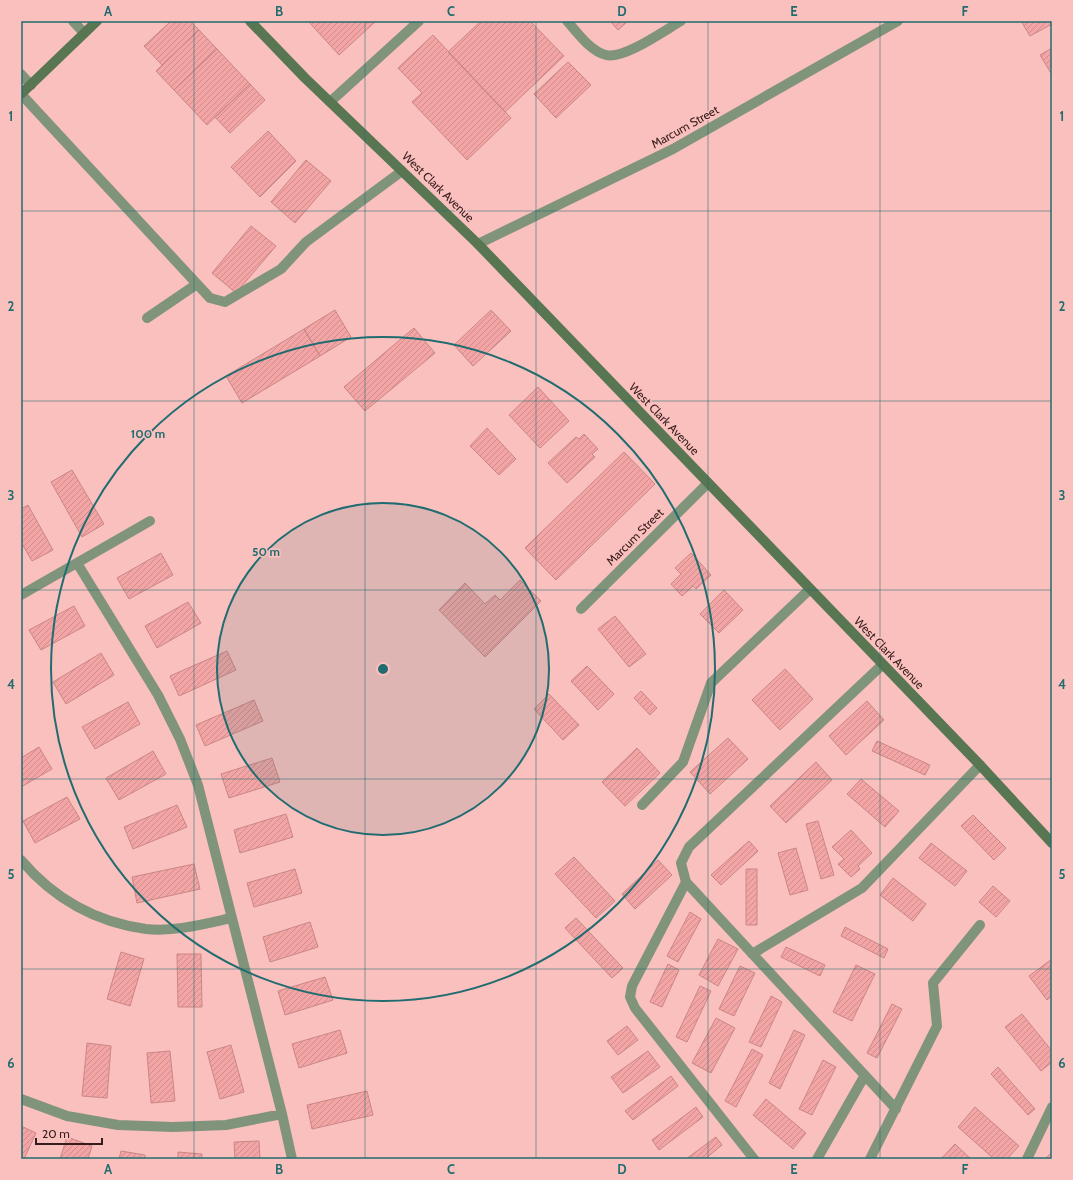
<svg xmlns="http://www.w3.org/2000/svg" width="1073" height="1180" font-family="Cabin,sans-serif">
	<defs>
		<pattern id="building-hatch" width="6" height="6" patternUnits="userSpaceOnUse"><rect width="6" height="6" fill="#f2a5a4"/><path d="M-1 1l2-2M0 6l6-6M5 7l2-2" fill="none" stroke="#d08d8d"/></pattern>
	</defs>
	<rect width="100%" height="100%" fill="#fac0be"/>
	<path fill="url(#building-hatch)" stroke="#ca8685" d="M171 21H190L199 30 162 65 144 46Z
		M308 21H376L339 55Z
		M481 21H530L564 56 505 112 448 52Z
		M610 21H628L618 30Z
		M1021 21H1052V24L1030 36Z
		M199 30 217 49 174 90 156 71Z
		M433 35 511 118 467 160 412 102 422 93 398 68Z
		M1052 48V75L1040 55Z
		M217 49 250 84 207 125 174 90Z
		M568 62 591 85 556 118 534 94Z
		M250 84 265 100 230 133 215 117Z
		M268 131 296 161 260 197 231 167Z
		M306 160 331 181 295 223 271 202Z
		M251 226 276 246 236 293 212 273Z
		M335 310 351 337 320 356 304 329Z
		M491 310 511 331 473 366 454 345Z
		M414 328 435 353 365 411 344 387Z
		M304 329 320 356 242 403 226 376Z
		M538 387 569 421 540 448 509 415Z
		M487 428 516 459 499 475 470 446Z
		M584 434 598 449 592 454 595 457 567 483 548 463 576 437 579 439Z
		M624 452 655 484 556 580 525 548Z
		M72 470 104 524 82 537 51 482Z
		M28 505 53 550 32 561 21 542V509Z
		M161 553 173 575 129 599 117 578Z
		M691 553 711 575 696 589 693 586 682 596 671 584 681 574 675 568Z
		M520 580 541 601 485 657 439 610 465 583 485 604 495 595 500 600Z
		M724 590 743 610 719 633 700 614Z
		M188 602 201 623 157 648 145 626Z
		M74 606 85 626 41 650 29 630Z
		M615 616 646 654 629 667 598 629Z
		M227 651 236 670 179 696 170 676Z
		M101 653 114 675 66 704 53 682Z
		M587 666 614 694 598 710 571 681Z
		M785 669 813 699 780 730 752 700Z
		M641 691 657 708 650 715 634 698Z
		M549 694 579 725 563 740 534 709Z
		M254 700 263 721 205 746 196 725Z
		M867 701 884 720 846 755 829 736Z
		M128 702 140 724 95 749 82 727Z
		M728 738 748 759 710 794 690 772Z
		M877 741 930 765 925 775 872 751Z
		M39 747 52 769 21 787V758Z
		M637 748 660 773 625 806 602 782Z
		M153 751 166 774 119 800 106 778Z
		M272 758 280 782 229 798 221 774Z
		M816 762 832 780 786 823 770 806Z
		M861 779 899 811 885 827 847 794Z
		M67 797 80 819 35 843 23 821Z
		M177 805 187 827 133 849 124 827Z
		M286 814 293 837 240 853 234 830Z
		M973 815 1006 848 994 860 961 826Z
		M818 821 834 875 821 879 806 824Z
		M851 830 872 853 858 866 860 869 851 877 838 864 844 859 832 847Z
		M749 841 758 851 721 885 711 875Z
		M931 843 967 871 955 886 919 858Z
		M796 848 808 890 790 895 778 853Z
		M574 857 615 901 596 918 555 874Z
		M658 860 672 875 635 909 622 894Z
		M194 864 200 889 137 903 132 877Z
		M295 869 302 893 254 907 247 883Z
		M746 869H757V925H746Z
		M893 878 926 904 913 921 880 895Z
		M993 886 1010 901 996 917 979 902Z
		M690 912 701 919 678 962 667 956Z
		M576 918 623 968 612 978 565 928Z
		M310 922 318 947 270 962 263 937Z
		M845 927 888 949 884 958 841 936Z
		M718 939 738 949 718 986 699 975Z
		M786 947 825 965 820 976 781 957Z
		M121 952 144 959 130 1006 107 999Z
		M177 954H201L202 1007H178Z
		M1052 959V996L1047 1000 1029 976Z
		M668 964 679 970 662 1007 650 1002Z
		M856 965 875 974 852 1021 833 1012Z
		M740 966 755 973 734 1016 719 1009Z
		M325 977 333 1000 285 1015 278 991Z
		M700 986 711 991 687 1042 676 1037Z
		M771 996 782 1002 761 1047 749 1042Z
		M892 1004 902 1009 877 1058 867 1053Z
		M1022 1014 1052 1051V1062L1041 1071 1005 1027Z
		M716 1018 735 1028 711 1073 692 1063Z
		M627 1026 638 1040 618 1055 607 1041Z
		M340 1030 347 1053 299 1068 292 1044Z
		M794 1030 805 1035 780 1089 769 1083Z
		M87 1043 111 1046 107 1098 82 1096Z
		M231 1045 244 1092 220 1099 207 1052Z
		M752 1049 763 1055 736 1107 725 1101Z
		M170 1051 175 1101 151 1103 147 1053Z
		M648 1051 660 1067 623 1093 611 1077Z
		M823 1060 836 1067 812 1115 799 1109Z
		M998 1067 1035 1109 1028 1115 991 1074Z
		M671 1076 678 1086 633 1120 625 1111Z
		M367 1091 373 1115 312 1129 307 1105Z
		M766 1099 806 1133 793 1149 753 1115Z
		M696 1107 703 1117 659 1150 652 1140Z
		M975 1107 1019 1146 1007 1159H994L958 1127Z
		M21 1126 36 1133 24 1159H21Z
		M67 1137 92 1146 88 1159H60Z
		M716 1137 722 1145 705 1159H686Z
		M259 1141 260 1159H235L234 1142Z
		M955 1144 971 1159H941Z
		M121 1151 145 1155V1159H119Z
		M178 1152 202 1154V1159H178Z
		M1052 1152V1159H1045Z"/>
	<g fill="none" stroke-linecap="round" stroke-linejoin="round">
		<path stroke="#80947c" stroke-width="10" d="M73 21 84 33
			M567 21C577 32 590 51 606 55 623 60 665 30 681 21
			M21 74 31 85
			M21 94 210 298 225 302 281 269 306 242 402 171
			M330 102 419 21
			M147 318 197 284
			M77 563 158 695 180 739 198 785 282 1114 292 1159
			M21 595 150 521
			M882 665 689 847 681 863 686 882 896 1109
			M642 805 683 762 711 683 809 590
			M21 860C54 899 95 922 146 929 174 932 204 924 231 918
			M686 882 632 986 630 997 635 1008 754 1159
			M752 954 862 888 980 765
			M21 1099 67 1116 118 1125 173 1127 226 1125 282 1114
			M817 1159 865 1075
			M870 1159 937 1026 933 983 980 925
			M1027 1159 1052 1107"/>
		<path stroke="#80947c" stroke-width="10" d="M478 244 673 149 898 21
			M581 609 708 483"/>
		<path stroke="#597653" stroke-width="10" d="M250 21 305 78 478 244 980 765 1052 843
			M21 94 97 21"/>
	</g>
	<path fill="none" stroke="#206c70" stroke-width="1" stroke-opacity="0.55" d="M194 21V1159M365 21V1159M536 21V1159M708 21V1159M880 21V1159M21 211H1052M21 401H1052M21 590H1052M21 779H1052M21 969H1052"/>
	<circle cx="383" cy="669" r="166" fill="#206c70" fill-opacity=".12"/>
	<g fill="none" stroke="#206c70" stroke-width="2">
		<circle cx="383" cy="669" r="166"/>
		<circle cx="383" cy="669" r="332"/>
	</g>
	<g text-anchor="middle" stroke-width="3" stroke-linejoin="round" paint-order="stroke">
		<g font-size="12" fill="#351b1b" stroke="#fac0be">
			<text transform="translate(685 127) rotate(-29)" y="4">Marcum Street</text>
			<text transform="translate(438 187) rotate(44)" y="4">West Clark Avenue</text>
			<text transform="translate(664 419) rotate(46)" y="4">West Clark Avenue</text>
			<text transform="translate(635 537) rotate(-45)" y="4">Marcum Street</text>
			<text transform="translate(889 653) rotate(46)" y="4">West Clark Avenue</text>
		</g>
	</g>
	<circle cx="383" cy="669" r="6" fill="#206c70" stroke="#fac0be" stroke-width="2"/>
	<g font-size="12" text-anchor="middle" font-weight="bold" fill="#206c70" stroke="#fac0be" stroke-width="3" stroke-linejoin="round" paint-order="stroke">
		<text x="148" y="438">100 m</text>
		<text x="266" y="556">50 m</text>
	</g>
	<rect width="1073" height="1180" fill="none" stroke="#fac0be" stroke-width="44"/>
	<path d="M36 1138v6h66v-6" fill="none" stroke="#351b1b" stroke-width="2"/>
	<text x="42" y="1138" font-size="12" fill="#351b1b" stroke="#fac0be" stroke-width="3" paint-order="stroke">20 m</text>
	<rect x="22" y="22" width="1029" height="1136" fill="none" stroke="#206c70" stroke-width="1.5"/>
	<g font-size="13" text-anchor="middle" font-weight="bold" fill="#206c70">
		<text x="108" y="16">A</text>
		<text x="279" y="16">B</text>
		<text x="451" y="16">C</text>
		<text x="622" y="16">D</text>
		<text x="794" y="16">E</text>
		<text x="965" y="16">F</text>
		<text x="11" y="121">1</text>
		<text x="1062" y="121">1</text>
		<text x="11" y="311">2</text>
		<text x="1062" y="311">2</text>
		<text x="11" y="500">3</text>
		<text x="1062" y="500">3</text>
		<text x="11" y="689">4</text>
		<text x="1062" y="689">4</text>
		<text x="11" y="879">5</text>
		<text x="1062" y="879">5</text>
		<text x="11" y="1068">6</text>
		<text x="1062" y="1068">6</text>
		<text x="108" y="1174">A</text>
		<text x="279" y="1174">B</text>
		<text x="451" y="1174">C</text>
		<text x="622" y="1174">D</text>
		<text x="794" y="1174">E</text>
		<text x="965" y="1174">F</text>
	</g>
</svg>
